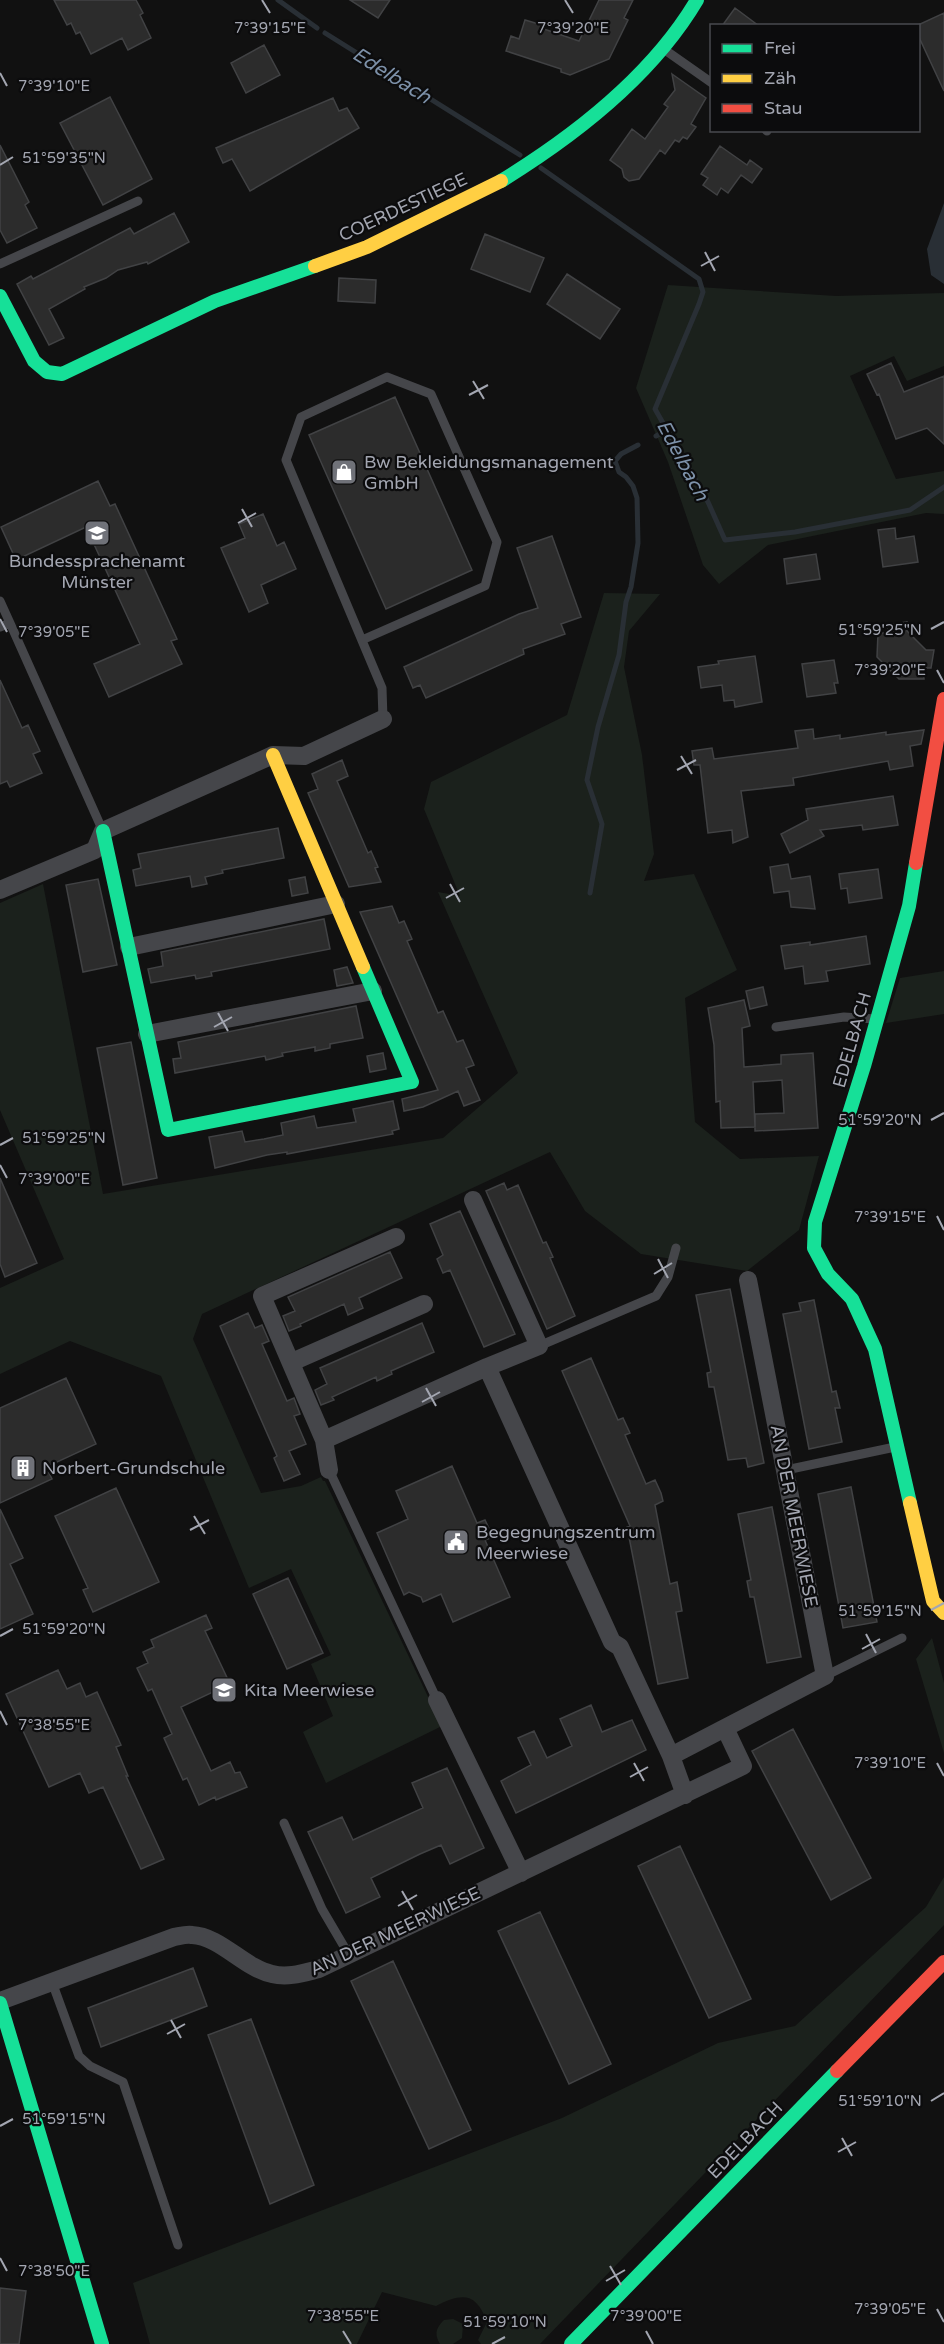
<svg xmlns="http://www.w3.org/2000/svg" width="944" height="2344" font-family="'Varela Round',sans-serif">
	<rect width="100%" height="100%" fill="#111"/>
	<path fill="#1b211c" d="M668 285 836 296 944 293V366L907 381 894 356 850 376 896 479 944 471V514L926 513 768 545 719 584 703 565 668 462 636 388Z
		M604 593 660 594 629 631 624 667 642 755 654 854 644 881 694 874 737 970 685 998 695 1122 740 1159 819 1156 799 1230 747 1271 641 1254 585 1211 550 1152 202 1314 193 1339 261 1493 301 1486 321 1477 323 1481H325L442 1726 326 1783 303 1732 333 1716 311 1664 331 1655 291 1569 249 1588 161 1376 70 1341 0 1374V1288L64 1259 0 1110V903L43 884 103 1194 443 1138 518 1073 438 892 460 896 424 809 431 782 567 715Z
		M944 971V1014L886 1023 900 978Z
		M932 1638 944 1683V1753L916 1659Z
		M944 1877V1925L540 2344H481L478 2340 487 2322C476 2292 462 2293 436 2306L382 2292 357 2344H150L133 2283 562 2118 718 2043 795 2026 926 1907Z
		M453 2319 463 2324 462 2338 453 2344H440C434 2334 436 2328 444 2320Z"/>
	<path fill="#292f35" d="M944 203V284L931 275 927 249Z"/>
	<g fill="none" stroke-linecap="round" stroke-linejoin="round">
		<path stroke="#292f35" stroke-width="5" d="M278 0 317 28
			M325 33 520 155
			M541 168 699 279 703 292 699 304 655 409 708 502 725 540 795 532 910 510 944 487
			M656 436 667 430
			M590 893 602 824 587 780 598 727 619 655 626 602 631 587 638 543 637 498 633 486 626 477 619 472 615 461 621 454 638 445"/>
	</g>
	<path fill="#2c2c2c" stroke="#414244" stroke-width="1.5" d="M54 0H136L143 13 140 15 151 38 128 50 122 38 91 54 80 32 76 34 71 23 67 25Z
		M350 0H390L378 18Z
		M599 0H633L624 18 628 20 609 59 570 75 561 72V69L506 51 511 36 519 39 525 20 542 25 541 28 579 41Z
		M735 8 759 26H722Z
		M944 13V91L918 35V26H916Z
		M264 45 280 75 246 93 231 63Z
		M672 74 706 98 691 124 696 127 687 139 683 137 679 142 675 140 665 154 660 150 639 179 629 181 624 177 622 169 610 160 632 129 645 139 668 107 664 104 675 90Z
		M110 97 152 179 103 205 60 123Z
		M333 98 339 111 347 108 359 128 250 191 232 159 223 163 216 148Z
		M0 145 29 202 25 205 37 228 7 243 0 230Z
		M720 146 747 165 750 160 762 169 752 183 741 175 728 193 721 188 717 195 703 185 708 178 701 174Z
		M174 213 189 242 148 264 147 262 118 270 106 278 84 287 85 289 49 309 64 338 49 345 17 284 31 276 33 279 130 228 134 234Z
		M485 234 544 258 530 292 471 269Z
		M567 274 620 309 600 339 547 304Z
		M339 278 376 280 375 303 338 301Z
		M891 363 904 392 944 376V444L927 428 896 439 879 394 877 395 867 374Z
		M395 397 472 570 386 609 309 435Z
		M98 481 110 506 115 504 177 639 171 641 182 664 109 697 94 664 140 644 86 527 16 560 1 527Z
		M263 514 277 546 284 542 296 569 261 585 268 603 249 612 221 548 245 538 239 524Z
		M895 528 896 539 914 536 918 562 883 567 878 530Z
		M552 536 581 617 561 624 565 634 523 649 524 654 426 698 420 685 413 688 404 667 519 614 538 608 517 548Z
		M816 554 820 579 787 584 784 559Z
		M907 622V631L926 650H934L931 668H923L924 679H899L877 657 878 633H888V625Z
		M755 656 762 702 735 707 734 700 724 701 722 685 701 688 698 667 719 664 718 661Z
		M834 660 838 683H834L836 693 807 697 802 664Z
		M0 680 22 728 28 725 40 751 33 754 42 773 10 787 7 781 0 784Z
		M813 729 814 739 840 735V739L886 732V735L924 730 921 744 910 746 913 766 890 770 888 761 793 778 794 785 741 791 748 837 733 843 732 830 708 833 700 765H694L692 751 712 748 714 759 798 748 795 731Z
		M342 760 348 776 337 781 368 853 371 851 378 867 375 868 381 882 349 887 308 793 318 789 312 774Z
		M893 796 898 825 863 830 862 825 820 830 824 836 790 853 781 834 808 820 806 809Z
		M278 828 284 858 222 870 223 873 205 877 207 884 192 887 190 876 136 886 133 870 141 868 138 854Z
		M788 864 791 879 810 876 815 909 791 907 789 891 774 893 770 867Z
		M878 869 882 898 849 903 847 888 841 889 839 874Z
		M305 877 308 893 292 896 289 880Z
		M98 879 117 965 83 972 66 885Z
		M392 906 399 923 404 921 412 939 407 941 438 1013 443 1011 457 1042 463 1040 474 1065 466 1068 480 1100 464 1106 458 1091 423 1107 404 1111 402 1099 438 1090 360 912Z
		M324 919 330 949 211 972 212 976 196 979 195 975 151 983 148 969 163 966 161 952Z
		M866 936 870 964 826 971 828 981 805 984 803 966 785 969 781 946 810 942V945Z
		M347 967 353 983 337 986 334 970Z
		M763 987 767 1005 750 1009 746 991Z
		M744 1000 750 1026 742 1028 744 1067 781 1064V1055L813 1053 818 1128 755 1131V1114L784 1113 782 1080 753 1082 755 1127 721 1128 720 1101 716 1102 714 1045 708 1008Z
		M356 1006 363 1038 330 1044V1048L315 1051V1047L282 1053 283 1056 266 1060 265 1056 175 1073 173 1059 181 1058 178 1042Z
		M131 1042 157 1178 123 1185 97 1048Z
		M383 1053 386 1069 370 1072 367 1056Z
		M393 1101 399 1129 392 1131 393 1134 287 1154V1152L267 1155 215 1168 209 1137 242 1131 245 1142 264 1139 283 1135 281 1123 314 1116 317 1128 356 1122 353 1109Z
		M0 1178 37 1263 5 1277 0 1264Z
		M504 1183 507 1190 518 1185 543 1243 546 1242 553 1257 550 1258 575 1316 547 1329 486 1191Z
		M460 1211 515 1334 484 1347 450 1270 443 1273 437 1259 443 1255 430 1224Z
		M390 1252 402 1278 359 1298 363 1308 348 1315 344 1304 300 1324 301 1326 289 1331 283 1316 295 1311 288 1297Z
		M730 1289 764 1463 748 1467 746 1458 728 1460 714 1387H709L707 1373 711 1372 696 1295Z
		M814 1300 832 1392 836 1391 840 1408H835L842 1442 809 1449 783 1314 801 1311 799 1303Z
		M248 1313 255 1328 262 1325 269 1341 262 1344 287 1401 294 1398 300 1414 294 1416 306 1444 289 1451 300 1474 284 1481 274 1458 277 1456 220 1326Z
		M422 1323 434 1352 391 1371 392 1374 377 1381 376 1377 332 1397 334 1400 321 1405 315 1390 327 1384 320 1368Z
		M591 1358 618 1420 623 1418 630 1433 625 1435 646 1484 655 1480 661 1493 663 1501 655 1505 670 1584 677 1582 682 1611 676 1612 688 1678 658 1684 627 1527 630 1526 562 1371Z
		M66 1378 96 1444 46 1467 52 1479 0 1503V1408Z
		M452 1466 477 1523 485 1520 493 1537 485 1540 510 1597 453 1622 441 1594 423 1602 421 1597 409 1592 404 1595 377 1533 408 1519 396 1491Z
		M851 1487 877 1622 843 1628 818 1494Z
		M116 1488 159 1582 93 1612 83 1590 88 1588 55 1516Z
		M772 1507 801 1657 767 1663 754 1597H750L747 1581 751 1580 738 1514Z
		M0 1509 23 1558 10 1564 33 1614 0 1629Z
		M288 1578 323 1653 287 1669 253 1594Z
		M206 1615 212 1628 205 1631 230 1684 181 1707 211 1771 230 1762 235 1773 240 1772 247 1787 216 1800 215 1797 199 1805 187 1778 183 1780 164 1738 172 1734 152 1689 148 1691 137 1668 148 1663 143 1652 154 1647 151 1640Z
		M58 1670 67 1689 80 1683 86 1697 97 1692 121 1745 116 1747 128 1776H126L164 1859 141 1869 103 1787 89 1793 80 1773 49 1787 6 1694Z
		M591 1705 602 1732 632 1720 646 1750 516 1813 501 1781 531 1765 518 1738 534 1731 547 1758 572 1746 560 1719Z
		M793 1729 871 1878 831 1900 752 1751Z
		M447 1768 484 1848 450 1864 441 1845 420 1854 371 1878 380 1897 346 1913 308 1832 342 1817 353 1840 423 1808 412 1783Z
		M680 1846 751 1999 709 2018 638 1866Z
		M540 1912 611 2064 569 2084 498 1931Z
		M393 1961 471 2130 429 2149 351 1981Z
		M193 1968 207 2006 101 2047 88 2008Z
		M251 2019 314 2185 270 2204 208 2035Z
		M0 2288 26 2291 19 2344H0Z"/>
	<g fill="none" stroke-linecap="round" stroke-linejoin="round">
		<path stroke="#45464a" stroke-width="9" d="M665 50 712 83
			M766 130 767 131
			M0 264 138 201
			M0 601 10 623
			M0 627 10 623 102 829
			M362 640 485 586 497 542 431 394 387 377 301 417 286 460 382 688 383 719
			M776 1027 844 1017 875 1019
			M539 1346 656 1296 668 1277 676 1248
			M329 1470 437 1700
			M786 1470 895 1447
			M825 1676 902 1638
			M284 1823 322 1909 349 1955
			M52 1982 79 2056 90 2066 123 2082 178 2245"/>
		<path stroke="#45464a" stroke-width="18" d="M0 890 95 850 103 831 273 755 304 756 383 719
			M129 947 336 904
			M147 1034 373 991
			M473 1200 539 1346 487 1367 612 1642 620 1647 671 1756
			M396 1237 262 1296 324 1440 487 1367
			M292 1362 424 1304
			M324 1440 329 1470
			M437 1700 521 1873
			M685 1795 671 1756 825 1676 748 1280
			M0 2001 174 1937C180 1936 186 1934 192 1935 220 1936 244 1968 272 1974 288 1978 303 1973 319 1969L743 1766 725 1728"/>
		<path stroke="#16e098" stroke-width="14" d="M501 181C576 135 652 76 697 0
			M0 296 34 361 47 372 62 374 215 301 315 266
			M103 831 168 1130 412 1082 363 967
			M910 1503 875 1349 852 1299 828 1274 814 1248 815 1222 864 1066 909 906 916 863
			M0 2003 102 2344
			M571 2344 837 2071"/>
		<path stroke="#ffcf43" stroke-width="14" d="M315 266 367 247 501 181
			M273 755 363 967
			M910 1503 933 1601 944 1613"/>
		<path stroke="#f24e42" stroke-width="14" d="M916 863 944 699
			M837 2071 944 1962"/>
	</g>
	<path fill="none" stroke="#a3a6b1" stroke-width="2" d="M262 0 270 13M565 0 573 13M0 73 7 86M0 165 13 157M705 252 715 271M701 266 719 256M473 381 484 399M469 395 488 385M242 509 252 527M238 523 256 513M0 619 7 632M931 629 944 622M937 670 944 683M681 756 692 774M677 770 696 760M450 884 460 902M446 898 464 888M218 1013 228 1031M214 1027 232 1017M931 1120 944 1113M0 1145 13 1138M0 1165 7 1178M937 1216 944 1230M658 1259 668 1278M654 1274 672 1263M426 1388 436 1406M422 1402 440 1392M194 1516 205 1534M190 1530 209 1520M931 1610 944 1603M866 1634 876 1653M0 1636 13 1629M862 1649 880 1639M0 1711 7 1725M634 1763 644 1781M937 1763 944 1776M630 1777 648 1767M402 1891 413 1910M398 1906 417 1895M171 2020 181 2038M167 2034 185 2024M931 2101 944 2093M0 2126 13 2119M842 2138 852 2156M838 2152 856 2142M0 2258 7 2271M610 2266 621 2285M606 2281 625 2270M937 2309 944 2322M343 2331 351 2344M646 2331 653 2344M492 2344 505 2337"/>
	<defs>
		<g id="shop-square" transform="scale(1.35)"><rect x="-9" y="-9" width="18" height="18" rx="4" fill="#707279" stroke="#0c0c0d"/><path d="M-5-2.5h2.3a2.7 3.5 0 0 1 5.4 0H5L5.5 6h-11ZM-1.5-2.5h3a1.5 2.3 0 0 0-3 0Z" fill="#fff"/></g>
		<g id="university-square" transform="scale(1.35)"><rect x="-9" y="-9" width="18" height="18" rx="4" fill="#707279" stroke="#0c0c0d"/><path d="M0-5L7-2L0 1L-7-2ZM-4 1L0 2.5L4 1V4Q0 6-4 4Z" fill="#fff"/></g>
		<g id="building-square" transform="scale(1.35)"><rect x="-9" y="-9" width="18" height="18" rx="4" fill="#707279" stroke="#0c0c0d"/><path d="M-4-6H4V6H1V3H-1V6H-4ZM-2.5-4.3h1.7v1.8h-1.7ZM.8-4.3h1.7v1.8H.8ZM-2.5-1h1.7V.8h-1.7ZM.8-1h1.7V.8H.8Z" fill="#fff"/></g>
		<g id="civic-square" transform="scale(1.35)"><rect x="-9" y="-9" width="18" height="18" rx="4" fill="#707279" stroke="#0c0c0d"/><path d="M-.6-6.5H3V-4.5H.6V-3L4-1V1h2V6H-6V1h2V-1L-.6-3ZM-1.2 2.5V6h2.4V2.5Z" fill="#fff"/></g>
		<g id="school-square" transform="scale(1.35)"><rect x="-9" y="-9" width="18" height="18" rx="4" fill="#707279" stroke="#0c0c0d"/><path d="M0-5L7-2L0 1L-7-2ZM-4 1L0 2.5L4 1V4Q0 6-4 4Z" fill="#fff"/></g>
	</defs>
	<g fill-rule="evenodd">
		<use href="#shop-square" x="344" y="472"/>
		<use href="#university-square" x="97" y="533"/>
		<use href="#building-square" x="23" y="1468"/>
		<use href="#civic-square" x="456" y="1542"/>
		<use href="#school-square" x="224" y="1690"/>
	</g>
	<g text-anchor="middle" stroke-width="4.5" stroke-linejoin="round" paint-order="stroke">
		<g font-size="18" fill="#a3a6b1" stroke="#0c0c0d">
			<text transform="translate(403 207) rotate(-25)" y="6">COERDESTIEGE</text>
			<text transform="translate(852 1040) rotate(-74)" y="6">EDELBACH</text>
			<text transform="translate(794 1516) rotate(79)" y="6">AN DER MEERWIESE</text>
			<text transform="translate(395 1931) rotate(-25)" y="6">AN DER MEERWIESE</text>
			<text transform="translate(745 2140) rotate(-46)" y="6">EDELBACH</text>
		</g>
		<g font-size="18" fill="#a3a6b1" stroke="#0c0c0d" text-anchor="start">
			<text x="364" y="468">Bw Bekleidungsmanagement<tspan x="364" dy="21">GmbH</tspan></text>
			<text x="97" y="567" text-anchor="middle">Bundessprachenamt<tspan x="97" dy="21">Münster</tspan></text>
			<text x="42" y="1474">Norbert-Grundschule</text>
			<text x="476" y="1538">Begegnungszentrum<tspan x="476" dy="21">Meerwiese</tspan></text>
			<text x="244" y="1696">Kita Meerwiese</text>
		</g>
		<g font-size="20" font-style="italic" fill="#7d91a9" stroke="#0c0c0d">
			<text transform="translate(392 75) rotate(32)" y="7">Edelbach</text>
			<text transform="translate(683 460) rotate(62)" y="7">Edelbach</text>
		</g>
	</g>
	<g font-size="15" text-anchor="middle" fill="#a3a6b1" stroke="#0c0c0d" stroke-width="4.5" stroke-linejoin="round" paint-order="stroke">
		<text x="270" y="33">7°39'15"E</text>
		<text x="573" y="33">7°39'20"E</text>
		<text x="54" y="91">7°39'10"E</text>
		<text x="64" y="163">51°59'35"N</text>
		<text x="880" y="635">51°59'25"N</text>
		<text x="54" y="637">7°39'05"E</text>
		<text x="890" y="675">7°39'20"E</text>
		<text x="880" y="1125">51°59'20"N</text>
		<text x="64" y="1143">51°59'25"N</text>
		<text x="54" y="1184">7°39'00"E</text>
		<text x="890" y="1222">7°39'15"E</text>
		<text x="880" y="1616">51°59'15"N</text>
		<text x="64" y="1634">51°59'20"N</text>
		<text x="54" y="1730">7°38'55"E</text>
		<text x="890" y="1768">7°39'10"E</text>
		<text x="880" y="2106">51°59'10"N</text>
		<text x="64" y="2124">51°59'15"N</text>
		<text x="54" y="2276">7°38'50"E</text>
		<text x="890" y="2314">7°39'05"E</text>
		<text x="343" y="2321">7°38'55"E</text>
		<text x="646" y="2321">7°39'00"E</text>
		<text x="505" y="2327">51°59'10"N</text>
	</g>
	<rect x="710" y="24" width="210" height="108" fill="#0c0c0d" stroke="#484a4f" stroke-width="1.5"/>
	<rect x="722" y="44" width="30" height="9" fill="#16e098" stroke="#484a4f" stroke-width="1.5"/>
	<text x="764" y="54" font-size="18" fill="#a3a6b1">Frei</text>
	<rect x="722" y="74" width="30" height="9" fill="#ffcf43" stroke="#484a4f" stroke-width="1.5"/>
	<text x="764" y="84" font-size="18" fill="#a3a6b1">Zäh</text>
	<rect x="722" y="104" width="30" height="9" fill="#f24e42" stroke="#484a4f" stroke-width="1.5"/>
	<text x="764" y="114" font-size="18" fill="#a3a6b1">Stau</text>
</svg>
